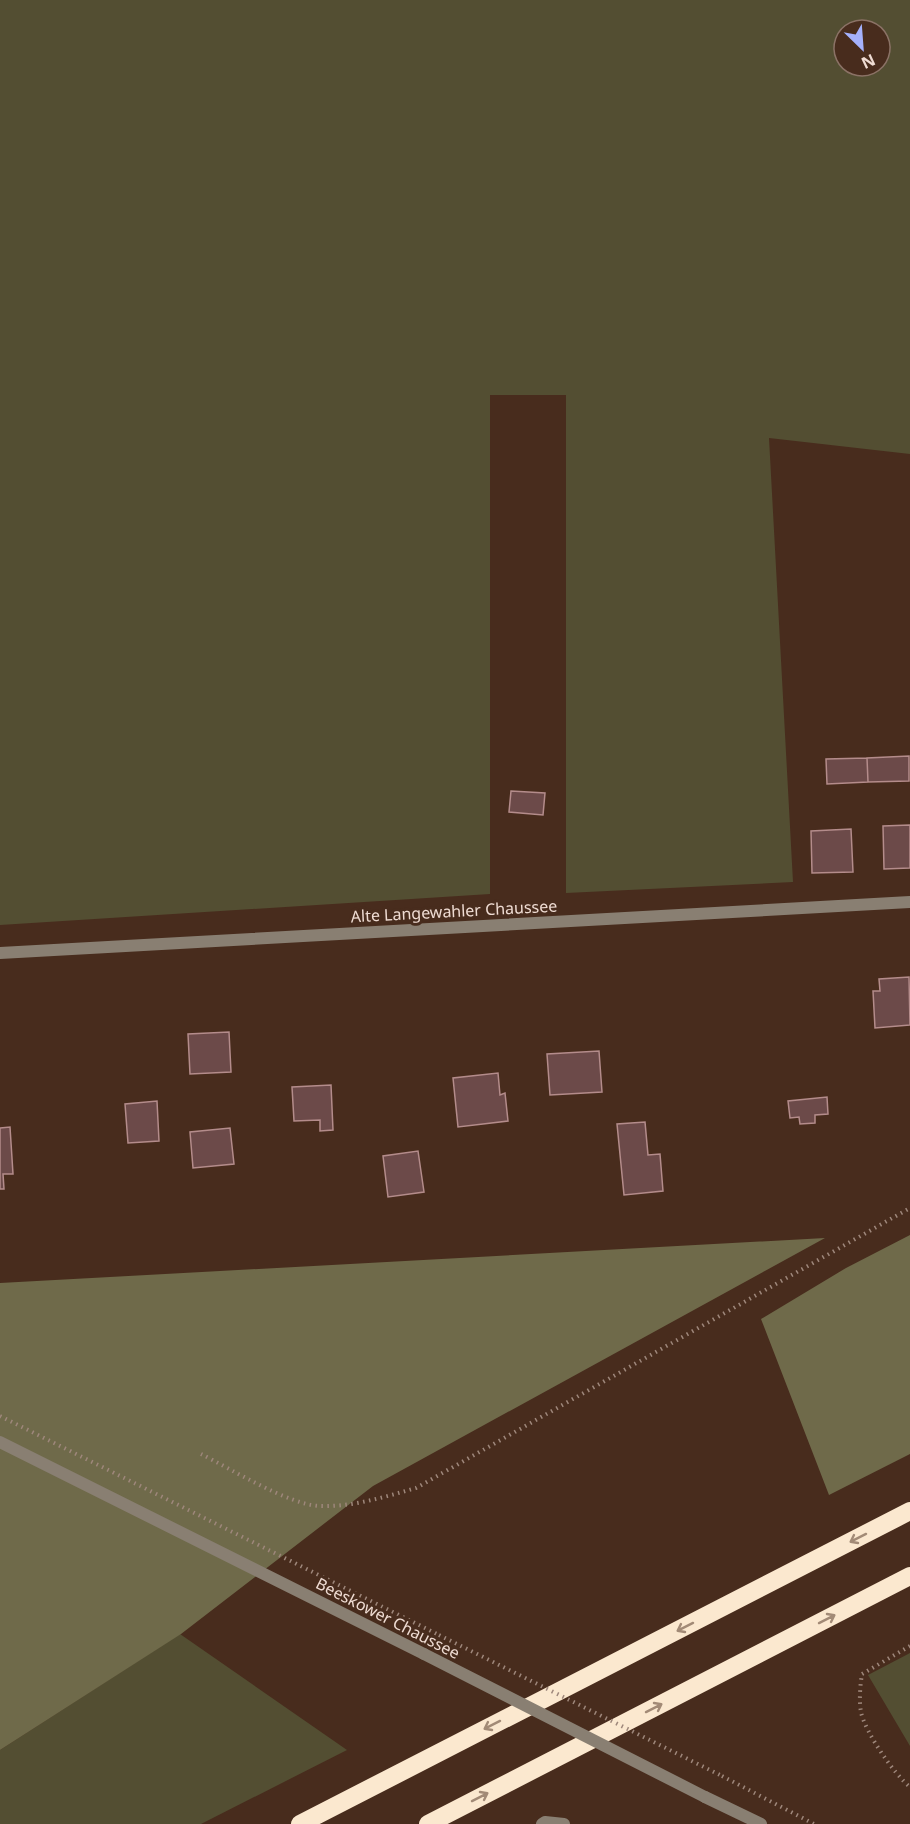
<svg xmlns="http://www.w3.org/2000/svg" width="910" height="1824" font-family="'Noto Sans',sans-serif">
	<rect width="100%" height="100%" fill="#482c1d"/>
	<path fill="#534e32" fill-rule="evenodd" d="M0 0H910V454L769 438 793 882 566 893V395H490V894L0 925ZM844 30H880V66H844Z
		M180 1634 347 1750 201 1824H0V1750Z
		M910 1653V1746L868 1675Z"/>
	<path fill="#6f6a4a" d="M910 1235V1454L829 1495 761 1319 846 1268Z
		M825 1238 373 1486 181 1634 0 1750V1283Z"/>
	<path fill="#6c4a49" stroke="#b48c8b" stroke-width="1.5" d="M909 756V781L868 782 867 758Z
		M867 758 868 782 827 784 826 759Z
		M511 791 545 793 543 815 509 812Z
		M910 825V868L884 869 883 826Z
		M851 829 853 872 812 873 811 831Z
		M909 977 910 1025 875 1028 873 991H880L879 979Z
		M229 1032 231 1072 190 1074 188 1034Z
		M599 1051 602 1092 550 1095 547 1054Z
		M498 1073 500 1095 505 1093 508 1121 458 1127 453 1078Z
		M331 1085 333 1130 320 1131V1120L294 1121 292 1087Z
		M827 1097 828 1114 815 1115V1123L800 1124 799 1117 790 1118 788 1101Z
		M157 1101 159 1141 128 1143 125 1104Z
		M645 1122 648 1155 660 1154 663 1191 624 1195 617 1124Z
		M10 1127 13 1174H3L4 1189H0V1128Z
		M230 1128 234 1164 193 1168 190 1132Z
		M418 1151 424 1192 388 1197 383 1156Z"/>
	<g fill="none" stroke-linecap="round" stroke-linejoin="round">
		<path stroke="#9e877b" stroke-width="4" stroke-dasharray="1.5 4.5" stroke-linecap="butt" d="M0 1416 439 1635
			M201 1454C231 1469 289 1505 320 1506 353 1507 384 1497 416 1488L910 1208
			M910 1646 862 1674C860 1686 859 1701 861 1712 865 1732 894 1774 910 1787
			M722 1776 814 1824"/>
		<path stroke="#897f72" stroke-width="12" d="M0 953 910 902
			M0 1442 424 1654
			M705 1797 761 1824
			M542 1824 545 1822 564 1824"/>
		<path stroke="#fbe8cf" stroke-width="18" d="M300 1824 910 1511
			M428 1824 910 1576"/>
		<path stroke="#9e877b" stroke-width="4" stroke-dasharray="1.5 4.5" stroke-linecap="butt" d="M439 1635 722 1776"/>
		<path stroke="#897f72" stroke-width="12" d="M424 1654 705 1797"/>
	</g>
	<defs><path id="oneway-shaft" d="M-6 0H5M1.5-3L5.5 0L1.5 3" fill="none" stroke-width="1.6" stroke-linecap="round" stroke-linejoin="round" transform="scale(1.5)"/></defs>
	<g stroke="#a28a76">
		<use href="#oneway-shaft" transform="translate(858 1538) rotate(153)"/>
		<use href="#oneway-shaft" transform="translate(827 1619) rotate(-27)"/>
		<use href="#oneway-shaft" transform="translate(685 1627) rotate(153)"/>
		<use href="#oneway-shaft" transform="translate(654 1708) rotate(-27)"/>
		<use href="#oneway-shaft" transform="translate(492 1725) rotate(153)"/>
		<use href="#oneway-shaft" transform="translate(480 1797) rotate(-27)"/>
	</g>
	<g text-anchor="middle" stroke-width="6" stroke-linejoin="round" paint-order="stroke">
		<g font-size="16" fill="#efdcd3" stroke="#482c1d">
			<text transform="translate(454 911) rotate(-3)" y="6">Alte Langewahler Chaussee</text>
			<text transform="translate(388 1618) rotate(27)" y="6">Beeskower Chaussee</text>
		</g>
	</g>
	<g transform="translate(862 48) rotate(155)"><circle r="28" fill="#482c1d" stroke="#8b7266" stroke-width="1.5"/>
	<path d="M0-4.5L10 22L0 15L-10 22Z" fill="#a5b1fc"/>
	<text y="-9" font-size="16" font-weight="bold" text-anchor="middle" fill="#efdcd3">N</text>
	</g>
</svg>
